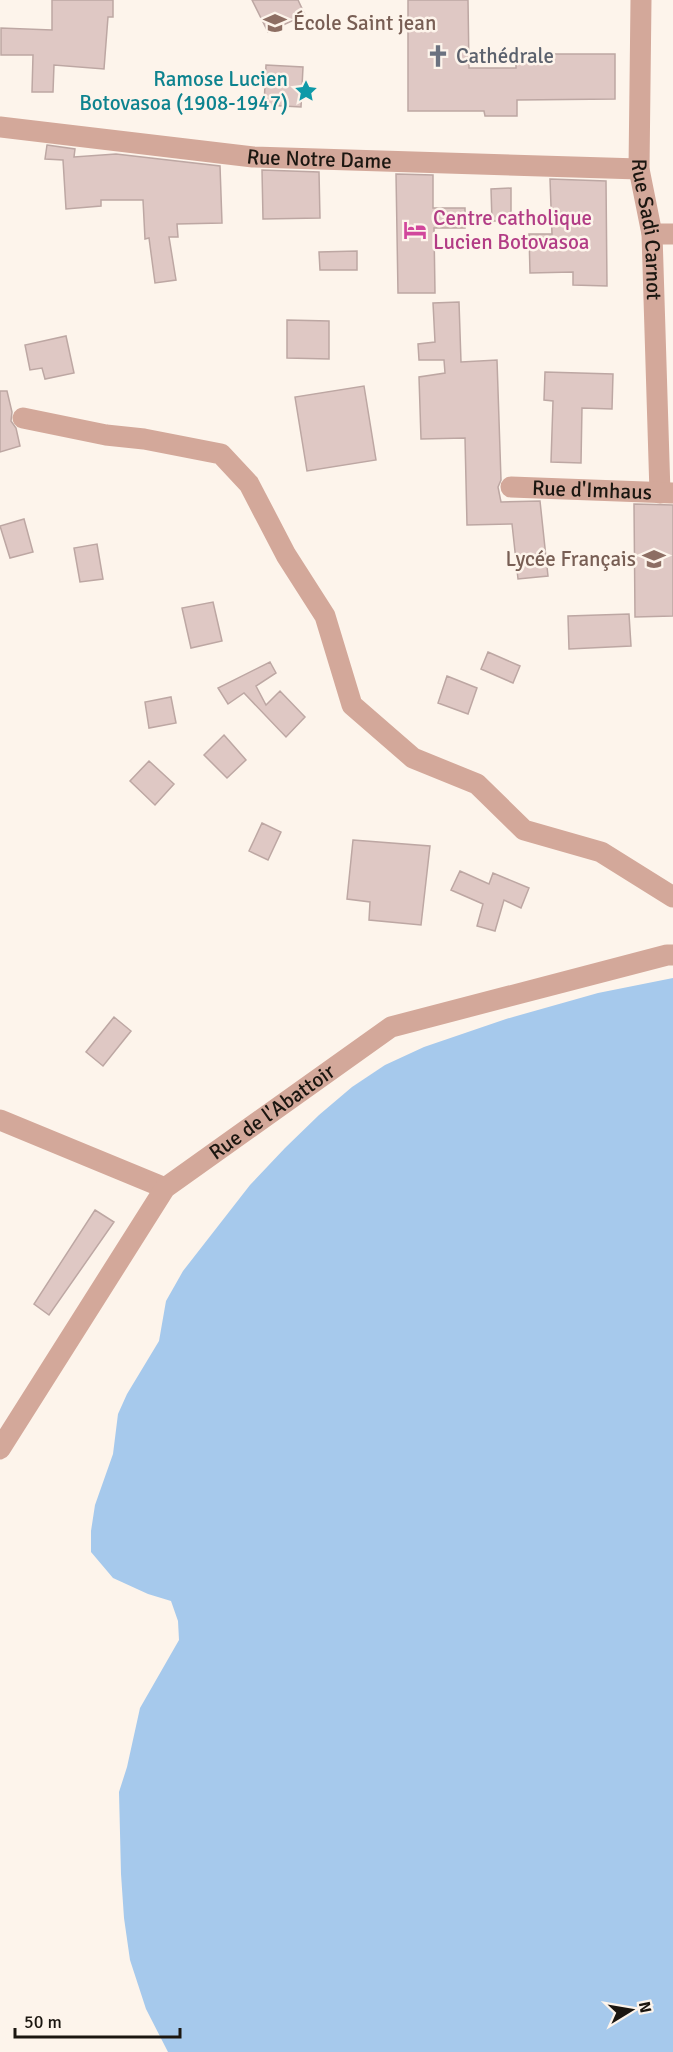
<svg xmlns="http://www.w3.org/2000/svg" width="673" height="2052" font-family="Signika,sans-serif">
	<rect width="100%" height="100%" fill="#fdf4eb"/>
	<path fill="#a6c9ec" d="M673 978V2052H168L146 2009 130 1960 124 1918 121 1874 119 1792 127 1767 140 1708 179 1640 178 1621 171 1601 148 1594 113 1578 91 1552V1531L95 1505 113 1454 118 1414 127 1394 159 1341 166 1301 183 1271 250 1185 285 1148 319 1115 352 1087 385 1065 424 1047 506 1019 598 993Z"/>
	<path fill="#dfc8c4" stroke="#bda7a3" stroke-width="1.5" d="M52 0H113V17H108L104 69 54 65 53 92H32L33 55H1V28L52 30Z
		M252 0H298L305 15 268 32Z
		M408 0H468L469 68H516V54H615V99L517 100V116H485L484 111H408Z
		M266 65 303 67 301 107 264 105Z
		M47 145 75 149 74 157 116 154 220 166 222 223 177 224 178 237H169L176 280 155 283 149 238 145 239 143 200H101V206L66 209 63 160 45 159Z
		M262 170 319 172 320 218 263 219Z
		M396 174 433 175V208H465V228H434L435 293H398Z
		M550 179 606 181 607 286 573 285V272L530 273 529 234H552Z
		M511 188V221H492L491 189Z
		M357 251V270H320L319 252Z
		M459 302 461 362 497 360 501 480 498 487 501 502 540 501 548 576 518 579 512 524 467 525 465 438 421 439 419 377 445 373 444 360H419L418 344 435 342 433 303Z
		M287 320 329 321V359L287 358Z
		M66 336 74 373 45 379 42 368 30 370 25 345Z
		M545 372 613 374 612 409 582 408 581 463 551 462 553 401 544 400Z
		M364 386 376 460 307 471 295 397Z
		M0 391H7L12 412 11 421 16 428 20 446 0 452Z
		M634 504 673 505V616L635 617Z
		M24 519 33 552 10 558 0 526Z
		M97 544 103 579 80 582 74 548Z
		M213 602 222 641 191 648 182 608Z
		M629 614 631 646 569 649 568 616Z
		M488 652 520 666 513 683 481 669Z
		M270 662 276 673 256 686 266 705 280 691 305 717 286 737 244 693 228 704 218 688Z
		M447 676 477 688 468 714 438 703Z
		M171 697 176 723 149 728 145 702Z
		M224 735 246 760 227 778 204 755Z
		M149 761 174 784 155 805 130 781Z
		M262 823 281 832 268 860 249 851Z
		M353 840 430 846 421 925 369 920 370 902 347 899Z
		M460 871 489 884 493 873 529 888 521 908 504 900 495 931 477 926 483 904 451 890Z
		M114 1017 131 1031 103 1066 86 1052Z
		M95 1210 114 1222 49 1315 34 1304Z"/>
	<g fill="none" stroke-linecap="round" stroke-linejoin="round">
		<g stroke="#d3a89a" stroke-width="21">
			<path id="s1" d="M641 0 639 169 652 234 660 493"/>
			<path id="s2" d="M0 127 253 157 639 169"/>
			<path d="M652 234H673"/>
			<path d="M23 418 106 435 144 439 221 454 249 484 286 555 325 616 352 705 413 758 477 784 524 830 601 852 673 897"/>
			<path id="s3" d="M511 487 672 493"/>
			<path d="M0 1120 165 1188"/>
			<path id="s4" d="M0 1449 165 1188 391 1027 667 955H673"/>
		</g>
	</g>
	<defs>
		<g id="school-bare" transform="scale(1.8)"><path d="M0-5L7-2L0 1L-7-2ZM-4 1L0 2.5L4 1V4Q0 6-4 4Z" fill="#8d6e63" stroke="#fdf4eb" stroke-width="2.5" paint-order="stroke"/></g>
		<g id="church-bare" transform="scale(1.8)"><path d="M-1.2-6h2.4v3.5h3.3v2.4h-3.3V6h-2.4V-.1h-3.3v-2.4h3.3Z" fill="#6b7280" stroke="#fdf4eb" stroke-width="2.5" paint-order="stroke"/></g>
		<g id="sight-bare" transform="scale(1.8)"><path d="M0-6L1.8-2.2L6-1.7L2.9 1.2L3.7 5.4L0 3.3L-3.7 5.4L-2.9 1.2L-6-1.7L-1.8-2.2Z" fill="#0f9aa8" stroke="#fdf4eb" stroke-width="2.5" paint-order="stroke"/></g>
		<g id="hotel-bare" transform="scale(1.8)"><path d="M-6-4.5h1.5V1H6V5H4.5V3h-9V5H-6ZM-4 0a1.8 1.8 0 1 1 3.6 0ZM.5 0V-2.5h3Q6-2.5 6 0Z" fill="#d1479c" stroke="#fdf4eb" stroke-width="2.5" paint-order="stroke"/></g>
	</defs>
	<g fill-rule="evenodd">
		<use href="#school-bare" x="275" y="23"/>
		<use href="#church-bare" x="438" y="56"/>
		<use href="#sight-bare" x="306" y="91"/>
		<use href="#hotel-bare" x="415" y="230"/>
		<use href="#school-bare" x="654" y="559"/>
	</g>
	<g text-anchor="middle" stroke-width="5" stroke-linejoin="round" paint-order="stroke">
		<g font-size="21" fill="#785e54" stroke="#fdf4eb" text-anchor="start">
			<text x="293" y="30">École Saint jean</text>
			<text x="636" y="566" text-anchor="end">Lycée Français</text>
		</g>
		<g font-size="21" fill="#5b616d" stroke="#fdf4eb" text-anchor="start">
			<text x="456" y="63">Cathédrale</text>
		</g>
		<g font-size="21" fill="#0d838f" stroke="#fdf4eb" text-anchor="end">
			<text x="288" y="86">Ramose Lucien<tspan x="288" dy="24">Botovasoa (1908-1947)</tspan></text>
		</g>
		<g font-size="21" fill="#1b1610" stroke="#fdf4eb">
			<text dy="7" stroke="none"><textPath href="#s2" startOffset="321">Rue Notre Dame</textPath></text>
			<text dy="7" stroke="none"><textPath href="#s1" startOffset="230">Rue Sadi Carnot</textPath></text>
			<text dy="7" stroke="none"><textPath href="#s3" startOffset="81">Rue d'Imhaus</textPath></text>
			<text dy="7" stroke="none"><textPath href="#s4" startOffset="440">Rue de l'Abattoir</textPath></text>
		</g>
		<g font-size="21" fill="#b23c85" stroke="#fdf4eb" text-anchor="start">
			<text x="433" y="225">Centre catholique<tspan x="433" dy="24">Lucien Botovasoa</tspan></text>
		</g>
	</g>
	<g transform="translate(631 2010) rotate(79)" stroke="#fdf4eb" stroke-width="4.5" paint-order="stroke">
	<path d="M0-4.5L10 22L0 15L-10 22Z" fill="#1b1610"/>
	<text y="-9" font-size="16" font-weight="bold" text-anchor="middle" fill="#1b1610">N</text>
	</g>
	<path d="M15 2028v9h165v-9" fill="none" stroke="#1b1610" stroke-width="3"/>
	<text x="24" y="2028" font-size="18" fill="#1b1610" stroke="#fdf4eb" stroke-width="4.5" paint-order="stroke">50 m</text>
</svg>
